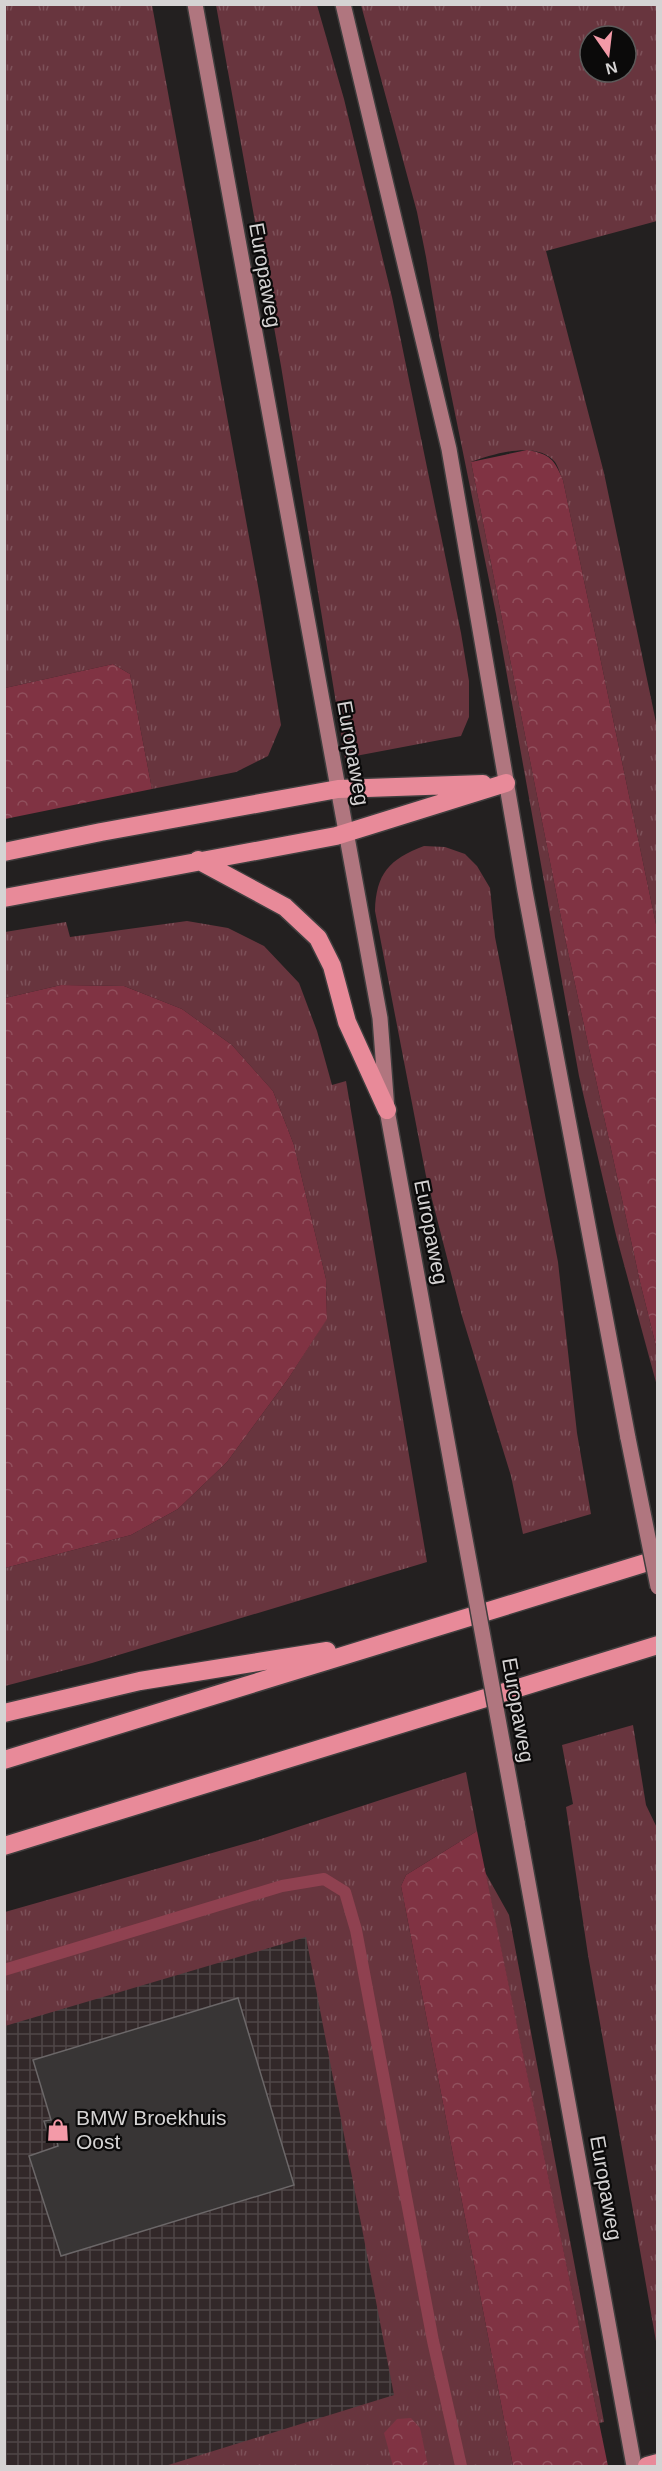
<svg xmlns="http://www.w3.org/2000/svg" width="662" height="2471" font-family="Helvetica,sans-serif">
	<defs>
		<pattern id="industrial-grid" width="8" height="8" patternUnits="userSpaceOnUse" patternTransform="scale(1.5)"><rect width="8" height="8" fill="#322829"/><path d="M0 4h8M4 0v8" fill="none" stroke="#4f4647"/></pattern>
		<pattern id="grass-tufts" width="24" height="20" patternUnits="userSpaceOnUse" patternTransform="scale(1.5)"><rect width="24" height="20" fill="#68353e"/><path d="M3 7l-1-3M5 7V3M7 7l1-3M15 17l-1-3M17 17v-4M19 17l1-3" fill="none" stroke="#7d5159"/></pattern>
		<pattern id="forest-crowns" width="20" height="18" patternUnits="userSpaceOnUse" patternTransform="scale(1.5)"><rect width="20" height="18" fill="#803343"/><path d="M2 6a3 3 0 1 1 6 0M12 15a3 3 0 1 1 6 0" fill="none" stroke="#91505d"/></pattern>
	</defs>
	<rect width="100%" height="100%" fill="#232020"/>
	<path fill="url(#industrial-grid)" d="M336 1866 474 2466H5L4 1976Z"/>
	<path fill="url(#grass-tufts)" fill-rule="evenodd" d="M4 5H152L260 597 281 725 268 756 236 772 152 789 130 674 113 664 5 688Z
		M216 5H317L344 99 392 297 461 633 469 681V717L461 736 345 758 281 366Z
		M361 5H657V221L546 251 604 473 657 727V929L563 480C560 474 558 466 555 462 537 440 493 454 471 462L566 943 640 1282 657 1350V1386L616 1235 579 1076 496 614 440 340 426 257 417 212ZM590 36H626V72H590Z
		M424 846 445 847 465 854 477 866 490 888 495 937 558 1262 577 1433 591 1514 523 1534 511 1476 462 1316 426 1176 375 911C376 874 389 859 424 846Z
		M187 921 228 928 264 946 299 983 317 1031 332 1085 346 1081 427 1562 92 1663 5 1686V1568L131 1535 178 1509 227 1462 288 1379 327 1318 326 1279 294 1145 273 1091 232 1045 182 1009 124 986 61 985 5 998V932L66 922 70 937Z
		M633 1725 646 1805 658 1830 657 2347 588 1955 566 1807 573 1804 562 1745Z
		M466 1772 477 1831 406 1875 401 1886 513 2466H165L394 2395 306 1937 5 2026V1912L258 1840Z
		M485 1872 509 1915 604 2422 599 2423Z"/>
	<path fill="url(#forest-crowns)" d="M527 450C550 454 554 459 563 480L657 929V1350L640 1282 566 943 471 462Z
		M113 664 130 674 152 789 5 819V688Z
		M61 985 124 986 182 1009 232 1045 273 1091 294 1145 326 1279 327 1319 288 1379 227 1462 178 1509 131 1535 5 1568V998Z
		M477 1831 608 2466H513L401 1886 406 1875Z
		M411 2418 420 2428 428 2466H393L384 2433 397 2419Z"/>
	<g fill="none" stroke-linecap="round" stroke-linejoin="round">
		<path stroke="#8f4150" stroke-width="12" d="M4 1970 282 1886 324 1879 345 1892 356 1930 433 2341 461 2466"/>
	</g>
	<path fill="#383535" stroke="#6b6768" stroke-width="1.5" d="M238 1998 294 2185 61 2256 29 2156 58 2146 56 2138 50 2140 44 2121 51 2120 33 2060Z"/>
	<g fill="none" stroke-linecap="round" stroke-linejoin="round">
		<g stroke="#403e3e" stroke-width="18">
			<path id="major" d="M195 4 380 1018 387 1110 456 1490
				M343 4 449 449 525 891 628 1438
				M517 1822 634 2466"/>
		</g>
		<g stroke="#403e3e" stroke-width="21">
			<path id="highway" d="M4 852 101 832 338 789 483 784
				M198 860 285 907 318 938 332 966 347 1022 387 1110
				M4 898 336 836 506 783
				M4 1713 140 1681 327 1651
				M4 1760 658 1559
				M4 1846 658 1645
				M647 2466 658 2463"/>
		</g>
		<use href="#major" stroke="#b0767f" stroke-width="15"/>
		<use href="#highway" stroke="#e88a99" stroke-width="18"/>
		<g stroke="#403e3e" stroke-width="18" stroke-linecap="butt">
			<path id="major-bridge" d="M628 1438 658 1587
				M456 1490 517 1822"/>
		</g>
		<use href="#major-bridge" stroke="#b0767f" stroke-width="15"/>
	</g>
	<defs>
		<g id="shop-bare" transform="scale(1.8)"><path d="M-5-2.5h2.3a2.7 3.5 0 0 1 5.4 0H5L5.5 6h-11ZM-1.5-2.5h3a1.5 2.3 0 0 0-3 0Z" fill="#f39aa8" stroke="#0b0a0a" stroke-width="2.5" paint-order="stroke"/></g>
	</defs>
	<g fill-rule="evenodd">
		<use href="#shop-bare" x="58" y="2130"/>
	</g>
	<g text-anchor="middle" stroke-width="4.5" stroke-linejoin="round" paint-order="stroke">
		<g font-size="21" fill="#d5d3d3" stroke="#0b0a0a">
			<text transform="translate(265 275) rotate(80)" y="7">Europaweg</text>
			<text transform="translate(353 753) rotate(80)" y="7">Europaweg</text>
			<text transform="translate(431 1232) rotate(79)" y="7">Europaweg</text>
			<text transform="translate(518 1710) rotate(80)" y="7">Europaweg</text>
			<text transform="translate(606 2188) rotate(80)" y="7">Europaweg</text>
		</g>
		<g font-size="21" fill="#d5d3d3" stroke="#0b0a0a" text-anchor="start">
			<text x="76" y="2125">BMW Broekhuis<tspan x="76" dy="24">Oost</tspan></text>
		</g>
	</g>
	<rect width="662" height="2471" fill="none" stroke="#d5d3d3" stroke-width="12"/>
	<g transform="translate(608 54) rotate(166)"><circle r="28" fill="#0b0a0a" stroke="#5c5a5a" stroke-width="1.5"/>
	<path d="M0-4.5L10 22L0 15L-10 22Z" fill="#f39aa8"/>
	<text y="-9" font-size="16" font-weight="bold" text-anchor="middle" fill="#d5d3d3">N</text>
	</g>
</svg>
